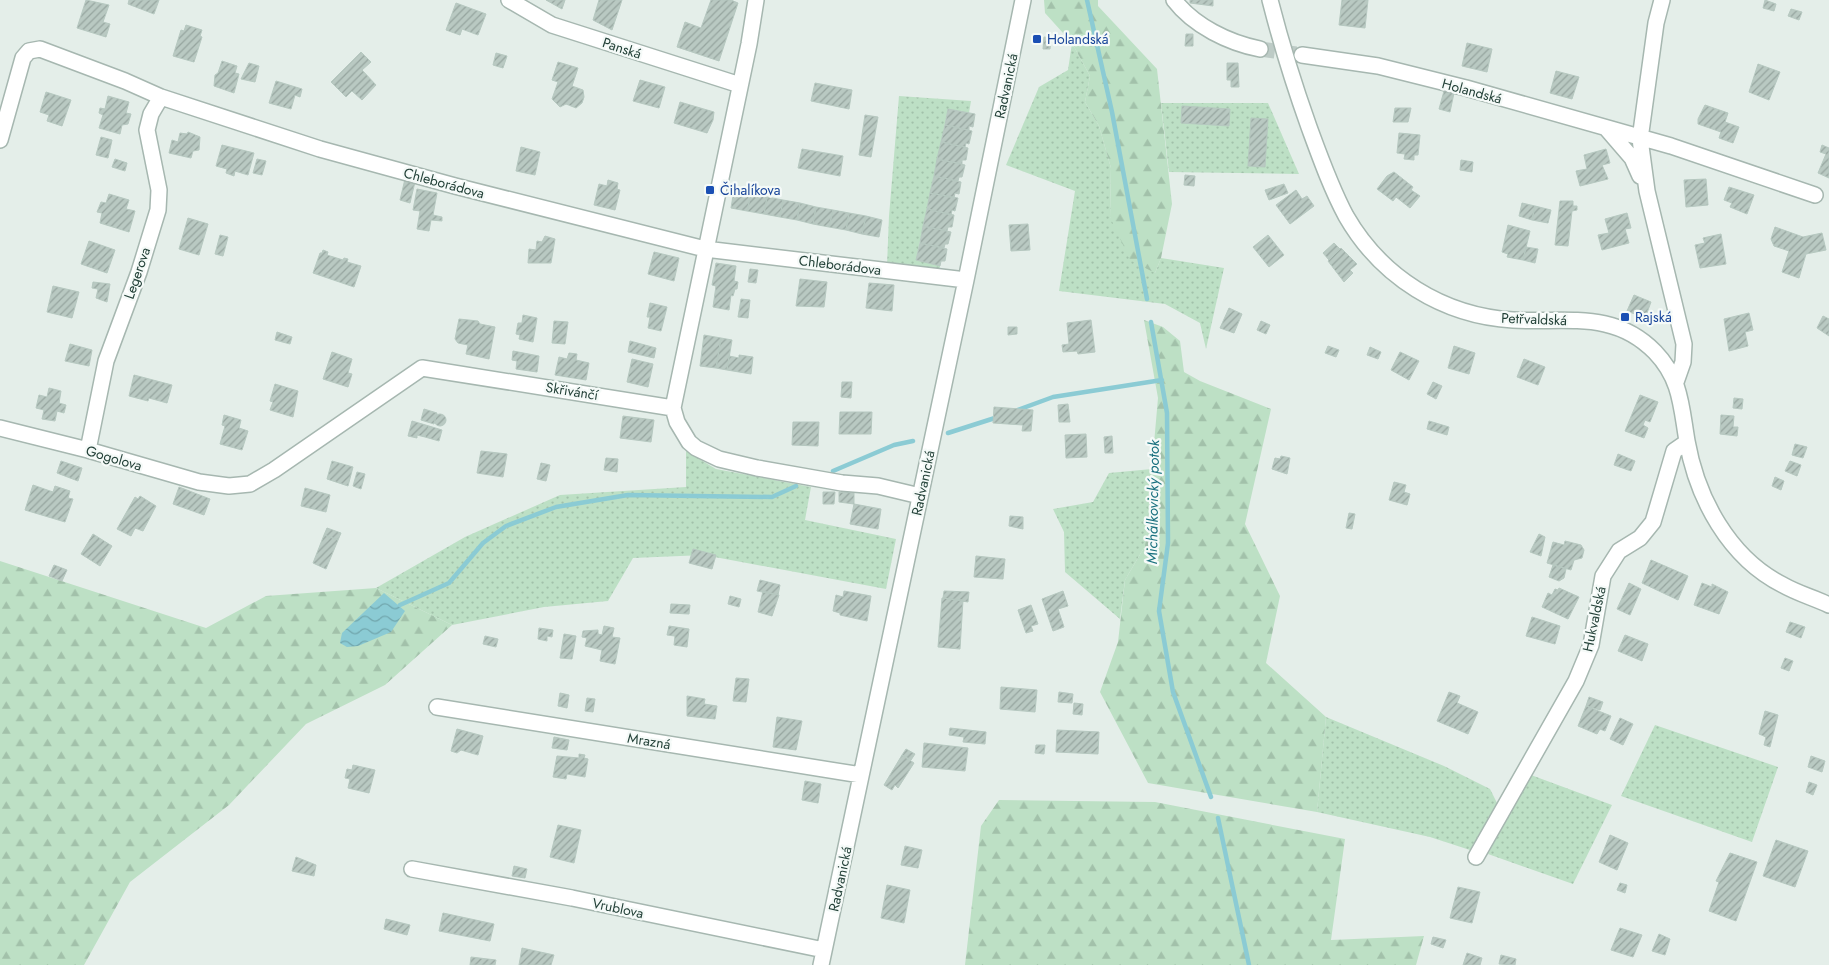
<svg xmlns="http://www.w3.org/2000/svg" width="1829" height="965" font-family="Jost,sans-serif">
	<defs>
		<pattern id="grass-dots" width="8" height="8" patternUnits="userSpaceOnUse" patternTransform="scale(1.25)"><rect width="8" height="8" fill="#bde0c5"/><path d="M2 2h.1M6 6h.1" fill="none" stroke="#a2c1aa" stroke-width="1.8" stroke-linecap="round"/></pattern>
		<pattern id="forest-firs" width="22" height="20" patternUnits="userSpaceOnUse" patternTransform="scale(1.25)"><rect width="22" height="20" fill="#bde0c5"/><path d="M5 1l3.5 6h-7zM16 11l3.5 6h-7z" fill="#a2c1aa"/></pattern>
		<pattern id="water-waves" width="16" height="10" patternUnits="userSpaceOnUse" patternTransform="scale(1.25)"><rect width="16" height="10" fill="#8bcbd4"/><path d="M0 5q4-4 8 0t8 0" fill="none" stroke="#71a6ad"/></pattern>
		<pattern id="building-hatch" width="6" height="6" patternUnits="userSpaceOnUse" patternTransform="scale(1.25)"><rect width="6" height="6" fill="#b9c9c2"/><path d="M-1 1l2-2M0 6l6-6M5 7l2-2" fill="none" stroke="#96a59f"/></pattern>
	</defs>
	<rect width="100%" height="100%" fill="#e4eee9"/>
	<path fill="url(#grass-dots)" d="M1072 43 1090 76 1085 102 1099 126 1111 168 1110 217 1155 273 1161 258 1224 268 1206 349 1200 323 1165 304 1059 291 1075 191 1006 165 1039 87 1068 70Z
		M899 96 971 101 969 113 948 109 916 260 940 266 939 274 887 266 889 216Z
		M1161 103H1268L1299 174 1169 172Z
		M686 451 716 469 811 487 805 520 896 539 886 589 704 555 633 558 608 601 544 607 452 625 376 588 465 537 560 495 686 487Z
		M1152 469 1145 546 1125 580 1120 619 1065 572 1064 532 1053 509 1093 502 1109 473Z
		M1326 717 1444 766 1490 789 1499 807 1470 850 1430 837 1317 812Z
		M1655 725 1778 767 1752 842 1621 796Z
		M1531 775 1612 805 1573 884 1488 854Z"/>
	<path fill="url(#forest-firs)" d="M1044 0H1098V6L1157 69 1172 204 1161 258 1155 273 1130 260 1110 217 1111 168 1099 126 1085 102 1090 76 1072 43 1045 13Z
		M1144 320 1163 327 1180 341 1184 372 1200 381 1271 409 1245 524 1280 596 1266 663 1326 717 1317 812 1148 783 1100 692 1118 642 1125 580 1145 546 1158 398Z
		M0 561 206 628 266 596 376 588 452 625 385 685 306 724 229 805 130 882 84 965H0Z
		M999 800 1155 802 1345 839 1331 940 1424 936 1416 965H965L981 826Z"/>
	<path fill="url(#water-waves)" d="M384 593 405 611 391 632 358 646 347 647 340 643 342 633Z"/>
	<g fill="none" stroke-linecap="round" stroke-linejoin="round">
		<path stroke="#8bcbd4" stroke-width="4.5" d="M1087 0 1112 112 1147 299
			M1151 322 1167 413 1168 543 1159 611 1173 692 1211 797
			M1015 411 1053 397 1162 380
			M948 433 998 417
			M833 471 894 445 913 441
			M400 605 449 583 483 543 506 526 556 507 628 495 772 497 796 486
			M1218 818 1249 965"/>
	</g>
	<path fill="url(#building-hatch)" stroke="#b6c8c0" d="M86 0 109 5 103 22 110 24 106 37 77 28Z
		M129 0H159L154 14 128 4Z
		M546 0H565L562 9Z
		M599 0H622L612 30 593 20Z
		M711 0H731L738 3 719 61 677 47 685 22 701 28Z
		M1190 0H1213V6L1190 3Z
		M1342 0H1368L1365 28 1339 25Z
		M1765 0 1776 4 1774 11 1763 8Z
		M456 3 486 14 478 35 462 29 460 35 446 30Z
		M1791 9 1802 12 1799 20 1788 16Z
		M186 25 202 30 200 36 202 37 194 62 173 56 181 30 184 31Z
		M1186 34H1193V46H1185Z
		M1044 37 1051 38 1050 49H1043Z
		M1467 43 1492 49 1487 72 1462 66Z
		M361 52 371 62 362 70 376 85 362 100 352 91 346 97 331 82Z
		M496 53 507 56 503 68 493 65Z
		M222 61 237 66 235 73 239 74 234 93 214 86 215 75 218 73Z
		M558 62 578 68 572 86 583 90 584 97 582 103 576 108 566 104 560 107 552 99 558 82 552 80Z
		M249 63 259 66 255 82 241 79Z
		M1227 63H1238L1239 87H1231V80H1227Z
		M1758 64 1780 72 1769 100 1749 92Z
		M1556 71 1579 77 1572 99 1550 93Z
		M640 80 665 87 659 108 633 101Z
		M276 81 302 89 300 97 295 95 291 109 269 103Z
		M815 83 852 90 849 109 811 101Z
		M1444 91 1454 93 1450 112 1439 109Z
		M46 92 71 100 62 126 47 121 49 115 40 112Z
		M108 96 129 102 126 113 131 114 128 124 122 125 120 134 99 128 103 115 99 113 100 108 105 109Z
		M680 102 714 112 713 120 707 133 674 123Z
		M1705 105 1728 113 1725 122 1739 127 1733 143 1719 138 1721 132 1698 124V119Z
		M1182 106 1230 109 1229 126 1181 123Z
		M1395 108H1411L1408 122H1393Z
		M948 109 975 114 973 127 969 126V130L945 125Z
		M865 115 878 117 871 157 859 155Z
		M1251 118 1268 119 1265 167 1248 166Z
		M945 125 972 131 969 144 966 143 965 147 941 142Z
		M188 132 200 137 199 150 193 151 191 158 169 153 172 140 178 142 180 133 187 134Z
		M1399 133 1420 135 1418 155H1414V160L1404 159 1405 154 1397 153Z
		M101 137 112 140 108 158 96 155Z
		M941 142 968 148 966 160H962V164L937 159Z
		M222 145 254 153 248 175 235 171 234 176 226 173 227 169 216 166Z
		M1822 145 1829 148V178L1818 173 1826 154 1820 152Z
		M521 147 540 152 535 175 516 171Z
		M802 149 843 156 840 176 798 168Z
		M1606 149 1610 163 1602 165 1608 179 1580 186 1576 171 1587 169 1584 155Z
		M115 159 127 163 125 171 112 167Z
		M257 159 266 161 262 175 253 173Z
		M937 159 965 165 962 177H959L958 181 934 176Z
		M1461 160 1473 162 1472 172 1460 170Z
		M1394 172 1413 187 1411 190 1420 196 1410 208 1396 197 1393 201 1377 189 1387 176Z
		M1185 175 1195 176 1194 186 1184 185Z
		M934 176 961 182 959 194 955 193 954 198 930 193Z
		M405 179 415 182 410 203 400 200Z
		M1706 179 1708 205 1686 207 1684 180Z
		M608 180 618 183 617 189 620 190 615 210 594 205 599 184 607 186Z
		M1284 184 1288 193 1269 200 1265 190Z
		M1729 187 1754 195 1747 214 1730 207 1732 203 1724 200Z
		M417 189 437 193 433 215 442 217V221L431 220 429 231 417 229 420 211 413 210Z
		M734 190 751 194 747 211 731 208Z
		M1296 190 1302 199 1307 196 1314 206 1290 224 1276 205Z
		M930 193 958 198 955 211 952 210 951 215 927 209Z
		M109 194 129 200 126 209 135 211 129 232 100 223 102 213 97 212 101 202 106 203Z
		M751 194 767 197 764 214 747 211Z
		M767 197 783 200 780 217 764 214Z
		M783 200 800 203 797 220 780 217Z
		M1560 201H1573V206H1577V210L1572 211 1568 246 1555 245Z
		M800 203 816 207 813 224 797 220Z
		M1522 203 1535 206 1532 220 1519 216Z
		M1535 206 1551 210 1548 223 1532 220Z
		M816 207 833 210 829 227 813 224Z
		M927 209 954 215 952 227H948L947 231 923 226Z
		M833 210 849 213 846 230 829 227Z
		M849 213 866 216 862 234 846 230Z
		M1627 213 1631 228 1625 229 1629 243 1602 250 1598 235 1609 233 1605 219Z
		M866 216 882 220 879 237 862 234Z
		M188 218 208 224 199 255 179 249Z
		M1028 224 1030 250 1011 251 1009 225Z
		M1508 225 1530 231 1523 260 1507 257 1508 254 1502 252Z
		M923 226 951 232 948 244H945L944 248 920 243Z
		M1775 227 1803 237 1822 233 1826 250 1806 254 1799 278 1782 272 1789 251 1774 246 1771 239Z
		M1721 234 1726 264 1700 268 1695 245 1705 243 1703 238Z
		M220 235 228 237 223 256 215 254Z
		M1268 235 1284 255 1269 267 1253 247Z
		M545 236 555 239 551 263H528L529 249 536 250 537 241 542 242Z
		M89 241 115 250 107 273 81 264Z
		M920 243 947 249 945 261H941L940 266 916 260Z
		M1334 243 1340 249 1329 260 1323 253Z
		M1526 247 1538 249 1535 263 1523 260Z
		M1341 248 1357 264 1350 270 1353 273 1344 282 1328 261Z
		M323 250 328 252 327 255 343 260 344 258 348 259 347 262 361 266 354 287 313 273 320 253H322Z
		M654 252 679 258 674 281 648 274Z
		M716 263 736 266 734 281 738 282 737 289H735L733 296 731 295 729 310 713 307 716 286 712 285Z
		M750 269 758 270 756 283 748 282Z
		M800 279 827 282 824 307 796 306Z
		M93 282 110 284 107 302 96 298 98 289 92 288Z
		M869 283 894 285 892 311 866 308Z
		M53 286 79 292 72 318 47 312Z
		M1634 295 1651 302 1645 318 1627 311Z
		M741 299 750 300 748 318 738 317Z
		M650 303 667 307 661 331 648 328 650 317H647Z
		M1229 308 1242 314 1234 333 1220 328Z
		M1749 313 1753 330 1745 332 1748 346 1729 351 1724 319Z
		M523 315 537 318 533 342 519 339 520 335 516 334 518 323H522Z
		M1823 316 1829 319V336L1817 328Z
		M459 319 478 321 480 324 495 327 489 359 466 354 468 345 458 343 455 339Z
		M1091 320 1095 352 1078 354 1077 351 1063 352 1062 345 1069 344 1067 323Z
		M554 321 568 322 565 344 552 343Z
		M1261 321 1270 325 1266 334 1257 330Z
		M1008 327H1017V334L1008 335Z
		M277 332 292 337 290 344 275 340Z
		M704 335 721 338 716 368 700 366Z
		M721 338 732 340 727 370 716 368Z
		M630 341 656 348 654 358 628 352Z
		M70 344 92 350 89 366 65 361Z
		M1328 346 1339 350 1336 357 1325 353Z
		M1454 346 1475 353 1469 374 1448 368Z
		M1370 347 1381 352 1378 359 1367 355Z
		M513 351 539 356 537 372 516 369 517 361 512 360Z
		M332 352 352 359 348 373 352 374 348 387 323 379Z
		M1400 352 1419 361 1409 380 1391 370Z
		M569 353 577 354 576 360 589 363 586 380 555 375 559 357 567 359Z
		M739 355 753 357 751 374 727 370 729 356 739 358Z
		M632 359 653 364 648 387 627 382Z
		M1524 359 1545 367 1538 385 1517 377Z
		M134 375 172 385 167 403 149 398 148 401 129 396Z
		M842 382H852L851 398 841 397Z
		M1433 382 1442 386 1436 399 1427 394Z
		M275 384 298 391 293 417 270 410 273 402 270 401Z
		M49 388 61 391 59 403 66 405 64 413 57 411 55 421 42 419 44 410 36 408 39 395 47 397Z
		M1640 395 1658 402 1650 422 1645 420 1643 425 1648 428 1644 438 1625 431Z
		M1734 398 1743 399 1742 409 1733 408Z
		M1068 404 1070 422H1059L1058 405Z
		M994 407 1033 410 1031 431H1022L1023 425 993 423Z
		M424 409 437 413 434 424 421 420Z
		M840 412H872L871 434H839Z
		M434 420a6 6 0 1 1 12 0a6 6 0 1 1-12 0Z
		M224 415 241 420 239 428 248 431 242 450 220 444 225 426 222 425Z
		M1721 415 1734 416 1733 427H1738L1737 436 1720 434Z
		M623 416 654 420 651 442 620 438Z
		M412 421 429 426 425 437 417 435V438L408 436Z
		M1429 421 1449 427 1447 435 1427 429Z
		M793 422H819L818 446 792 445Z
		M429 426 442 430 439 441 425 437Z
		M1086 434 1087 457 1066 458 1065 435Z
		M1112 436 1113 453H1105L1104 437Z
		M1795 444 1807 447 1803 458 1792 455Z
		M481 451 507 454 503 477 477 473Z
		M1618 454 1635 461 1631 471 1614 465Z
		M1281 456 1290 458 1287 474 1272 469 1275 458 1280 459Z
		M606 458 618 459 617 472 604 470Z
		M61 461 82 468 78 481 57 473Z
		M332 461 353 467 348 486 327 479Z
		M1790 461 1801 465 1797 476 1785 471Z
		M541 463 550 465 546 481 537 479Z
		M357 472 365 474 361 489 353 486Z
		M1775 477 1784 481 1781 490 1772 486Z
		M1394 482 1406 485 1404 492 1410 494 1407 505 1389 500Z
		M33 485 53 492 55 486 70 491 68 498 73 499 65 522 25 510Z
		M179 487 210 499 204 515 173 504Z
		M305 488 330 495 326 512 301 506Z
		M823 492H835L834 504H823Z
		M839 492 854 493V504L839 502Z
		M140 496 156 506 143 531 135 528 131 536 117 529 135 497 138 499Z
		M854 504 881 509 878 529 850 524Z
		M1349 513 1355 514 1352 529 1346 528Z
		M1010 516 1023 517V529L1009 526Z
		M327 528 341 533 338 540 324 535Z
		M93 534 112 546 100 566 81 554Z
		M1539 534 1545 537 1541 556 1530 552Z
		M324 535 338 540 326 569 313 563Z
		M1565 541 1581 545 1584 550 1582 558 1574 560 1571 570 1547 563 1553 542 1564 545Z
		M693 549 716 555 712 569 689 563Z
		M976 556 1005 559 1003 579 974 577Z
		M1651 560 1688 576 1678 600 1642 583Z
		M54 565 67 570 62 581 49 576Z
		M1553 565 1566 569 1564 578 1559 581 1549 577Z
		M760 580 780 585 778 595 757 591Z
		M1629 583 1641 589 1630 615 1617 609Z
		M1702 583 1712 587V584L1728 592 1719 614 1694 605Z
		M1559 588 1579 597 1568 619 1542 607 1548 593 1552 595 1555 589 1558 590Z
		M763 591 779 595 772 616 758 612Z
		M844 591 871 596 867 621 840 615V613L833 611 836 595 843 597Z
		M944 591 969 592 968 602 943 598Z
		M1063 591 1068 606 1058 609 1064 627 1053 631 1042 599Z
		M730 596 741 599 739 607 728 604Z
		M942 598 963 600 960 649 938 647Z
		M671 604 690 605 689 614 670 613Z
		M1031 605 1038 624 1031 626 1033 631 1026 633 1018 610Z
		M1532 617 1560 626 1555 644 1526 636Z
		M1790 622 1805 627 1801 638 1786 632Z
		M604 626 614 628 612 637 620 638 615 664 600 661 602 650 585 646 587 638 582 637 583 631 598 630V634L602 635Z
		M669 626 689 629 687 647 674 645 675 636 667 635Z
		M539 628 553 630 552 637 547 636V641L538 639Z
		M564 634 576 636 572 659 560 658Z
		M1625 635 1648 644 1642 661 1618 651Z
		M485 636 498 639 496 647 483 644Z
		M1785 658 1793 661 1789 671 1781 668Z
		M736 678 749 679 746 702 733 701Z
		M1001 687 1037 690 1035 712 1000 709Z
		M1059 692 1073 694 1072 703 1058 702Z
		M1449 692 1460 696 1457 703 1478 712 1468 734 1437 721Z
		M560 693 569 695 567 708 558 706Z
		M687 696 705 699 704 704 717 706 715 719 687 716Z
		M1589 697 1603 702 1600 710 1586 706Z
		M587 698 595 699 593 712 585 711Z
		M1074 703 1083 704 1082 715 1073 714Z
		M1586 706 1611 716 1605 731 1600 729 1597 734 1578 726Z
		M1765 711 1778 715 1770 747 1764 745 1766 737 1759 734Z
		M777 717 802 721 796 750 773 747Z
		M1620 718 1633 724 1623 745 1610 739Z
		M950 728 986 732 985 744 963 742 964 737 949 735Z
		M457 729 483 736 478 755 461 750 457 753 451 751Z
		M1057 730 1099 732 1098 754 1056 752Z
		M554 737 569 740 567 750 552 748Z
		M924 743 968 748 965 771 922 767Z
		M1036 745H1045L1044 754 1035 753Z
		M906 749 915 754 911 760 902 755Z
		M579 754 585 755 584 758 588 759 585 777 567 774 566 779 553 777 557 756 579 758Z
		M902 755 914 763 898 788 895 785 892 790 884 785Z
		M1811 756 1825 761 1822 772 1808 767Z
		M353 765 375 770 369 793 348 788 350 779 345 778 347 769 352 770Z
		M805 781 821 784 818 803 802 800Z
		M1809 782 1817 785 1813 795 1806 792Z
		M558 825 581 830 574 863 550 857Z
		M1610 835 1628 843 1617 870 1599 862Z
		M1776 840 1808 851 1795 887 1763 876Z
		M905 846 922 850 918 868 901 865Z
		M1730 853 1757 862 1736 921 1709 911 1719 882 1716 881Z
		M296 857 316 865 314 876 292 871Z
		M514 866 527 869 525 878 512 876Z
		M1620 883 1627 885 1625 893 1617 890Z
		M887 885 910 890 904 923 881 918Z
		M1458 887 1480 892 1472 923 1450 918Z
		M443 913 494 924 490 941 439 931Z
		M386 919 410 925 407 935 384 929Z
		M1620 928 1642 935 1633 957 1611 950Z
		M1659 934 1670 939 1665 955 1652 951Z
		M1433 937 1446 940 1443 948 1431 944Z
		M522 948 554 955 551 965H519Z
		M1467 953 1482 958 1480 965H1463Z
		M1501 955 1516 959 1515 965 1499 964Z
		M471 957 496 960 495 965H470Z"/>
	<g fill="none" stroke-linecap="round" stroke-linejoin="round">
		<path stroke="#bdcbc6" stroke-width="15" stroke-dasharray="15 8" stroke-linecap="butt" d="M1260 49 1296 54"/>
		<g stroke="#a6b7b0" stroke-width="18">
			<path id="minor" d="M509 0 552 25 740 85
				M1174 0C1194 26 1229 43 1260 49
				M1270 0C1281 43 1294 85 1309 127 1320 157 1331 188 1346 216 1381 277 1443 316 1513 320 1567 323 1614 310 1655 352 1681 379 1681 406 1687 441 1697 498 1729 558 1783 585 1797 593 1814 598 1829 605
				M1662 0 1656 23 1640 139 1647 191 1684 344 1683 362 1676 382
				M1302 55 1378 66 1466 88 1671 146 1815 195
				M1607 129 1632 158 1640 176
				M0 140 23 58 29 51 40 49 125 81 161 97 320 149 455 186 705 249 966 280
				M673 408 749 44 756 0
				M0 428 88 450 199 482 229 486 250 484 274 470 422 368 673 408 677 422 689 442 696 448 719 459 757 468 842 483 878 486 920 496
				M88 450 106 361 139 272 158 210 159 190 147 130 151 114 161 97
				M437 707 861 775
				M1476 857 1576 681 1591 645 1603 576 1619 551 1640 538 1653 522 1674 451 1687 442
				M412 869 572 898 824 950
				M821 965 966 280 1023 0"/>
		</g>
		<use href="#minor" stroke="#fff" stroke-width="15"/>
	</g>
	<g fill="#1a4fb4" stroke="#f5faf8" stroke-width="2">
		<rect x="1032" y="34" width="10" height="10" rx="2.5"/>
		<rect x="705" y="185" width="10" height="10" rx="2.5"/>
		<rect x="1620" y="312" width="10" height="10" rx="2.5"/>
	</g>
	<g text-anchor="middle" stroke-width="4.5" stroke-linejoin="round" paint-order="stroke">
		<g font-size="14" fill="#164399" stroke="#f5faf8" text-anchor="start">
			<text x="1047" y="44">Holandská</text>
			<text x="720" y="195">Čihalíkova</text>
			<text x="1635" y="322">Rajská</text>
		</g>
		<g font-size="14" fill="#234138" stroke="#f5faf8">
			<text transform="translate(622 48) rotate(18)" y="5">Panská</text>
			<text transform="translate(1006 86) rotate(-78)" y="5">Radvanická</text>
			<text transform="translate(1472 91) rotate(15)" y="5">Holandská</text>
			<text transform="translate(444 183) rotate(15)" y="5">Chleborádova</text>
			<text transform="translate(840 265) rotate(7)" y="5">Chleborádova</text>
			<text transform="translate(137 273) rotate(-71)" y="5">Legerova</text>
			<text transform="translate(1534 319) rotate(2)" y="5">Petřvaldská</text>
			<text transform="translate(572 391) rotate(9)" y="5">Skřivánčí</text>
			<text transform="translate(114 458) rotate(16)" y="5">Gogolova</text>
			<text transform="translate(923 483) rotate(-78)" y="5">Radvanická</text>
			<text transform="translate(1594 619) rotate(-78)" y="5">Hukvaldská</text>
			<text transform="translate(649 741) rotate(9)" y="5">Mrazná</text>
			<text transform="translate(840 879) rotate(-78)" y="5">Radvanická</text>
			<text transform="translate(618 908) rotate(12)" y="5">Vrublova</text>
		</g>
		<g font-size="15" font-style="italic" fill="#1a717f" stroke="#f5faf8">
			<text transform="translate(1153 502) rotate(-89)" y="5">Michálkovický potok</text>
		</g>
	</g>
</svg>
